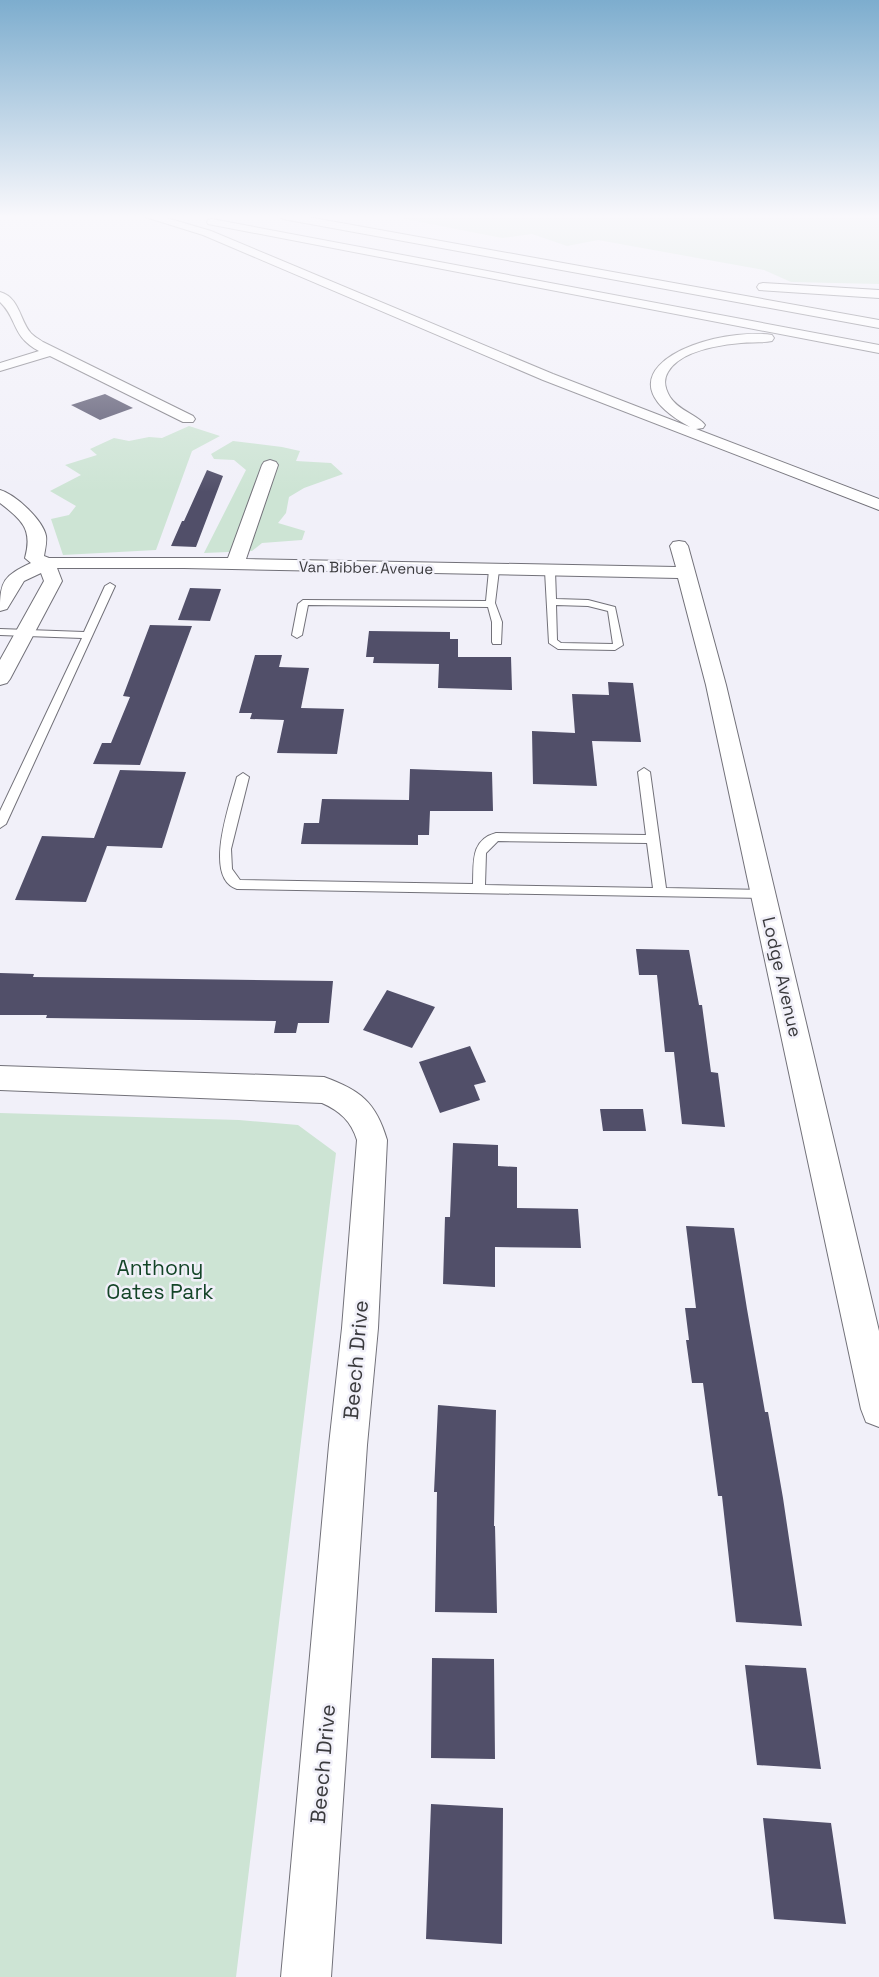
<svg xmlns="http://www.w3.org/2000/svg" width="879" height="1977" font-family="'Space Grotesk',sans-serif">
	<rect width="100%" height="100%" fill="#f1f0f9"/>
	<path fill="#cde4d4" d="M385 215H879V284L791 282 764 270 598 240 567 246 532 234 502 238Z
		M189 426 220 436 192 451 156 550 63 555 51 519 69 515 76 506 50 491 81 475 65 465 97 455 90 449 114 438 129 441 149 437 162 438Z
		M233 441 282 447 300 451 296 461 331 463 343 474 304 488 289 497 286 513 278 523 305 531 302 540 262 543 252 551 204 553 246 470 234 460 214 459 211 454Z
		M0 1113 239 1120 298 1125 336 1153 236 1977H0Z"/>
	<path fill="#514f69" d="M105 394 133 408 100 420 71 405Z
		M207 470 223 476 196 547 171 546 182 521H184Z
		M190 588 221 589 210 621 178 620Z
		M150 625 192 626 140 765 93 764 102 743H111L130 697 123 696Z
		M369 631 450 632V639H458V657H511L512 690 438 688 439 664 373 663 374 657H366Z
		M255 655H282L279 667 309 668 301 708 344 709 337 754 277 753 284 720 250 719 252 713H239Z
		M608 682 633 683 641 742 592 741 597 786 533 784 532 731 575 733 572 694 609 695Z
		M410 769 492 772 493 811H430L429 835H418V845L301 844 304 823H319L322 799 409 800Z
		M120 770 186 772 162 848 107 846 86 902 15 900 42 836 94 838Z
		M636 949 689 950 699 1005H702L711 1072 718 1073 725 1127 682 1124 674 1052H665L657 975H639Z
		M0 973 34 974 33 977 333 981 329 1023H298L296 1033H274L276 1021 46 1018 47 1015H0Z
		M387 990 435 1007 412 1048 363 1030Z
		M470 1046 486 1082 474 1085 480 1100 440 1113 419 1062Z
		M600 1109H643L646 1131H603Z
		M453 1143 498 1145V1166L517 1167V1208L578 1209 581 1248 495 1247V1287L443 1284 445 1217H450Z
		M686 1226 734 1228 747 1309 765 1412H768L783 1498 802 1626 736 1622 722 1496H718L703 1383H692L686 1340H689L685 1308H696Z
		M438 1405 496 1410 494 1526H495L497 1613 435 1612 437 1492H434Z
		M432 1658 494 1659 495 1759 431 1758Z
		M745 1665 806 1668 821 1769 757 1765Z
		M431 1804 503 1808 502 1944 426 1939Z
		M763 1818 831 1823 846 1924 774 1919Z"/>
	<g fill="none" stroke-linecap="round" stroke-linejoin="round">
		<g stroke="#727179" stroke-width="2">
			<path id="lane" d="M494 567 499 570 495 603 502 622 501 644H493L492 642V622L488 607 308 605 302 635 297 638 292 635 298 604 303 600 486 601 489 570Z
				M550 568 555 571 556 599 588 600 615 607 623 645 615 650 558 649 549 643 545 571ZM556 605 588 606 608 611 613 644 561 643 557 640Z
				M110 583 115 586 6 824 0 828V811L82 638 0 635V629L84 632 105 586Z
				M644 768 650 772 666 888 764 890 768 892 770 895 768 898 237 889C202 878 231 801 237 777L243 773 249 777 231 849 232 869 240 880 473 884C474 863 470 840 496 833L646 835 638 772ZM498 841 647 843 653 888 485 885 486 853Z"/>
		</g>
		<g stroke="#727179" stroke-width="2">
			<path id="street" d="M0 292C19 297 20 320 30 332 33 336 39 339 43 342L193 416 195 419 193 422H183L50 356 0 371V363L39 351C11 336 18 319 0 302Z
				M270 460 276 462 278 465 246 559 676 567 670 546 673 542 679 541 685 542 688 546 726 685 879 1331V1427L866 1422 861 1409 706 685 678 578 184 568H57L62 581 10 679 7 683 0 685V660L44 581 41 573 24 581 7 609 0 611C0 580 4 576 31 563L25 558C33 529 22 520 0 503V490C15 494 43 520 46 536 47 543 45 549 44 556L49 558H228L262 465 264 462Z
				M0 1066 324 1077C360 1090 376 1102 387 1140L378 1328 367 1445 331 1977H281L329 1445 342 1328 357 1140C351 1121 340 1111 322 1103L0 1090Z"/>
		</g>
		<g stroke="#727179" stroke-width="2">
			<path id="highway" d="M139 215H157L211 231 553 374 690 427C604 380 678 341 737 335 748 334 761 333 772 335L774 338 772 341C762 343 751 342 741 343 719 345 680 351 668 372 663 380 665 389 670 397 679 411 698 415 705 425L703 428 696 429 879 499V510L543 380 203 235Z
				M278 215H297L879 320V328L283 219Z
				M212 219 879 345V353L208 224 207 222 208 220Z
				M763 283 879 290V298L759 290 757 287 759 284Z"/>
		</g>
		<use href="#lane" fill="#fff" fill-rule="evenodd"/>
		<use href="#street" fill="#fff" fill-rule="evenodd"/>
		<use href="#highway" fill="#fff" fill-rule="evenodd"/>
	</g>
	<linearGradient id="sky" x2="0" y2="1"><stop stop-color="#7dadce"/><stop offset="0.44" stop-color="#f9f8fc"/><stop offset="1" stop-color="#f9f8fc" stop-opacity="0"/></linearGradient>
	<rect width="879" height="492" fill="url(#sky)"/>
	<g text-anchor="middle" stroke-width="5" stroke-linejoin="round" paint-order="stroke">
		<g font-size="15" fill="#3a3a3d" stroke="#f1f0f9">
			<text transform="translate(366 568) rotate(1)" y="5">Van Bibber Avenue</text>
		</g>
		<g font-size="18" fill="#3a3a3d" stroke="#f1f0f9">
			<text transform="translate(782 977) rotate(77)" y="6">Lodge Avenue</text>
		</g>
		<g font-size="21" fill="#144528" stroke="#f1f0f9">
			<text x="160" y="1275">Anthony<tspan x="160" dy="24">Oates Park</tspan></text>
		</g>
		<g font-size="21" fill="#3a3a3d" stroke="#f1f0f9">
			<text transform="translate(356 1360) rotate(-85)" y="7">Beech Drive</text>
			<text transform="translate(323 1764) rotate(-85)" y="7">Beech Drive</text>
		</g>
	</g>
</svg>
